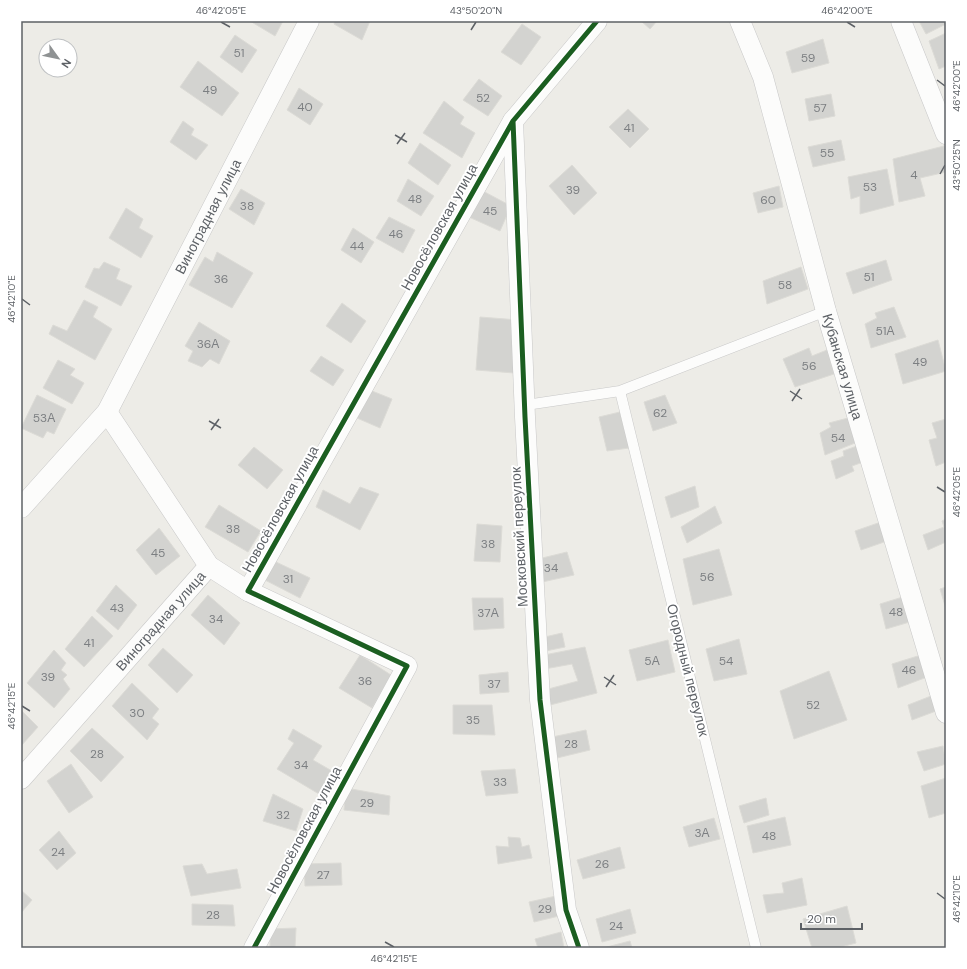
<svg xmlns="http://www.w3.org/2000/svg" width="967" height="969" font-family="'DM Sans',sans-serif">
	<rect width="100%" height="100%" fill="#edece7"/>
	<path fill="#d3d3d0" stroke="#dcdbd6" d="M250 21H283L275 36Z
		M335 21H370L362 40 334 24Z
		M641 21H657L650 29Z
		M919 21H946V24L926 34Z
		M522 24 541 37 521 65 501 52Z
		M946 33V66L939 69 929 41Z
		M235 35 257 50 242 73 220 57Z
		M823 39 829 63 792 73 786 52Z
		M198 61 239 93 222 116 180 87Z
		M479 79 502 96 488 116 463 100Z
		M299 88 323 104 310 125 287 110Z
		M831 94 835 116 809 121 805 99Z
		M444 101 464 117 460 124 475 133 462 158 423 133Z
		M628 109 649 129 630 148 609 127Z
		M183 121 194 129 191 135 208 145 196 160 170 142Z
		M841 140 845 160 813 167 808 147Z
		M420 143 451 165 438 185 408 163Z
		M944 146 946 172 920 178 925 196 899 202 893 159Z
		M572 165 597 193 574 215 549 186Z
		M887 169 894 205 860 214V196L851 199 848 177Z
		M408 179 434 196 421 216 397 201Z
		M779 186 783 207 758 213 753 193Z
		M241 189 265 203 254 225 229 209Z
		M481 190 511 206 500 231 469 217Z
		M126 208 143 219 139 228 153 236 141 258 109 238Z
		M389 217 415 230 403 253 376 238Z
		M353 228 374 242 361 263 341 250Z
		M217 252 253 273 232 308 189 285 205 257 213 262Z
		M886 260 892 280 853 294 846 273Z
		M104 262 120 269 116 279 132 286 121 306 85 287 94 268 99 269Z
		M801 267 808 289 767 304 763 281Z
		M84 300 98 307 93 317 112 329 95 360 49 334 53 325 67 331Z
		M342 303 366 321 351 343 326 326Z
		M894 307 906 337 871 348 865 324 877 318 875 313Z
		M480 317 518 320 514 373 476 370Z
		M199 322 230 341 219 364 210 359 202 367 188 361 193 351 185 346Z
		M938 340 946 371 903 384 895 354Z
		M809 348 812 356 827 350 834 374 795 387 783 359Z
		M321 356 344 370 333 386 310 371Z
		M58 360 75 369 70 375 84 383 72 404 43 388Z
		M372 391 392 399 380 428 357 418Z
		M37 395 66 409 54 434 47 431 43 438 21 428Z
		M665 395 677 423 653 431 644 402Z
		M620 412 629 448 607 451 599 417Z
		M848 418 855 443 825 455 820 433 831 427 829 423Z
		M946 419V462L936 466 929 440 937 438 932 423Z
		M857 446 863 462 852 466 854 471 836 479 831 461 844 456 843 451Z
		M254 447 283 470 267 489 238 465Z
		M695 486 699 507 671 518 665 497Z
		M360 487 379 494 360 530 316 507 323 490 350 504Z
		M219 505 261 531 248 552 205 527Z
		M715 506 722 523 687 543 681 527Z
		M946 519V542L928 550 923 535 944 527 942 521Z
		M881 522 887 541 861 550 855 531Z
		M477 524 502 526 500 562 474 561Z
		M159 528 180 556 156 575 136 550Z
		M719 549 732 595 693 605 683 559Z
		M567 552 574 575 533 584 530 561Z
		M276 562 310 578 300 598 265 580Z
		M116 585 137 605 118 630 96 611Z
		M946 587V609L940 589Z
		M208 595 240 623 224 645 191 615Z
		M906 596 913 621 886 629 880 604Z
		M472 598H503L504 628 474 630Z
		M92 616 113 636 84 667 65 649Z
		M562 633 565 647 536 653 532 640Z
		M739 639 747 674 714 681 706 649Z
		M668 640 675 672 637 681 629 650Z
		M585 647 597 693 546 706 541 691 578 681 572 664 539 670 534 657Z
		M163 648 193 675 177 693 148 665Z
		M54 650 66 663 61 670 67 675 63 679 70 689 54 708 27 683Z
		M360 655 391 675 372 708 339 688Z
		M921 655 927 677 898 688 892 664Z
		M829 671 847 720 794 739 780 691Z
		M508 672 509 692 480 694 479 675Z
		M132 683 159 709 152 718 159 724 147 740 112 706Z
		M931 696 936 711 912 720 908 705Z
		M453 705H492L495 735 453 734Z
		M21 710 38 727 21 746Z
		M92 728 124 757 101 782 70 751Z
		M293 729 322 746 313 760 332 771 319 794 277 769 294 743 288 739Z
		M586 730 590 750 557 758 552 737Z
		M943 746 946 764 924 771 917 752Z
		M71 764 93 797 69 813 47 781Z
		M515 769 518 793 486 796 481 771Z
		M946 778V813L929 818 921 786Z
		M346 788 390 796 389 815 344 810Z
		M273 794 303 809 296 831 263 821Z
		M766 798 769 815 744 823 739 806Z
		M785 817 791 845 753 853 747 826Z
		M714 818 720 839 689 847 683 827Z
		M59 831 76 853 57 870 39 850Z
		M508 837 520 838 522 847 529 845 532 858 498 864 496 846 509 847Z
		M620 847 625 868 583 879 577 860Z
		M341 863 342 885 305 886 304 864Z
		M202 864 207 874 237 869 241 888 191 896 183 866Z
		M802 878 807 905 767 913 763 895 784 893 782 883Z
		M21 890 32 900 21 913Z
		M556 896 559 916 534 922 529 902Z
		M192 904 233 905 235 926 192 925Z
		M847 906 856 943 837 948H812L803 919Z
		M630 909 636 933 602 942 596 919Z
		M296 928 295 948H270V929Z
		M561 932 564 948H538L535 939Z
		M630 941 632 948H603Z"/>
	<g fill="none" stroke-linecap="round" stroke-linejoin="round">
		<g stroke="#c8c8c8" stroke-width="11">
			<path id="lane" d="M620 391 756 948
				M526 405 620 391 826 311"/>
		</g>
		<g stroke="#c8c8c8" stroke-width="21">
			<g id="street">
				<path id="s1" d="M740 21 763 77 826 311 946 713"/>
				<path d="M901 21 946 134"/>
				<path d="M513 121 525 417 540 700 566 910 579 948"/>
				<path d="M107 412 209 566 248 591"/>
				<path id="s2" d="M21 508 107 412 309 21"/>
				<path id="s3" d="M21 779 209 566"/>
				<path d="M254 948 407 666 248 591 513 121 597 21"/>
			</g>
		</g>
		<use href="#lane" stroke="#fcfcfb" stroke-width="10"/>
		<use href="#street" stroke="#fcfcfb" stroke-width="20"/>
		<g stroke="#fff" stroke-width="8">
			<path id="cycleway" d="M513 121 525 417 540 700 566 910 579 948
				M254 948 407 666 248 591 513 121 597 21"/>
		</g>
		<use href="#cycleway" stroke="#1b5e20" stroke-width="5"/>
	</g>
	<path fill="none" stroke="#5d6166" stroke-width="1.5" d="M221 22 230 27M847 22 855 27M471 30 476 22M937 80 945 86M395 135 407 142M397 144 405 133M940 174 945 165M22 299 30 305M790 391 802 399M792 401 800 389M209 421 221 428M211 430 219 419M937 487 945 492M604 677 616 685M606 687 614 675M22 706 30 711M937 893 945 899M385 942 394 947"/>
	<g text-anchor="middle" stroke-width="4" stroke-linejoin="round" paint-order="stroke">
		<g font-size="12" fill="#7c7f82">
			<text x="239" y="57">51</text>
			<text x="808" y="62">59</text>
			<text x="210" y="94">49</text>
			<text x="483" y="102">52</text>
			<text x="305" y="111">40</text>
			<text x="820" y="112">57</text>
			<text x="629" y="132">41</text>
			<text x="827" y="157">55</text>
			<text x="914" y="179">4</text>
			<text x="870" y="191">53</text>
			<text x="573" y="194">39</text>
			<text x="415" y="203">48</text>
			<text x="768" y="204">60</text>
			<text x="247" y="210">38</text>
			<text x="490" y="215">45</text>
			<text x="396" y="238">46</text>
			<text x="357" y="250">44</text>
			<text x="869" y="281">51</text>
			<text x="221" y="283">36</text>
			<text x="785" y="289">58</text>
			<text x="885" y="335">51А</text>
			<text x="208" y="348">36А</text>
			<text x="920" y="366">49</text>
			<text x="809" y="370">56</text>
			<text x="660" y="417">62</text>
			<text x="44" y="422">53А</text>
			<text x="838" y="442">54</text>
			<text x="233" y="533">38</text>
			<text x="488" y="548">38</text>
			<text x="158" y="557">45</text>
			<text x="551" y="572">34</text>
			<text x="707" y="581">56</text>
			<text x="288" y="583">31</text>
			<text x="117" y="612">43</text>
			<text x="896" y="616">48</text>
			<text x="488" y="617">37А</text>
			<text x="216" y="623">34</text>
			<text x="89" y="647">41</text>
			<text x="652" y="665">5А</text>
			<text x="726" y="665">54</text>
			<text x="909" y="674">46</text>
			<text x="48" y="681">39</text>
			<text x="365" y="685">36</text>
			<text x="494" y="688">37</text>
			<text x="813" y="709">52</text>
			<text x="137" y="717">30</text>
			<text x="473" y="724">35</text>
			<text x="571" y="748">28</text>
			<text x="97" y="758">28</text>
			<text x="301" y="769">34</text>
			<text x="500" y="786">33</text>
			<text x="367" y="807">29</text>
			<text x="283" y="819">32</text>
			<text x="702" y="837">3А</text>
			<text x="769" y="840">48</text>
			<text x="58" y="856">24</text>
			<text x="602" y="868">26</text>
			<text x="323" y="879">27</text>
			<text x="545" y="913">29</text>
			<text x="213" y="919">28</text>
			<text x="616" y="930">24</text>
		</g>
		<g font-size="14" fill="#5d6166" stroke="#fff">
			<text dy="5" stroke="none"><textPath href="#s2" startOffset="349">Виноградная улица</textPath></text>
			<text transform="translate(439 227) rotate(-61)" y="5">Новосёловская улица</text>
			<text dy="5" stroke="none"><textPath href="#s1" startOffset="361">Кубанская улица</textPath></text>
			<text transform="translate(280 509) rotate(-61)" y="5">Новосёловская улица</text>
			<text transform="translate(519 537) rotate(-93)" y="5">Московский переулок</text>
			<text dy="5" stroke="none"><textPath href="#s3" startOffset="211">Виноградная улица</textPath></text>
			<text transform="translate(688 670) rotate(76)" y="5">Огородный переулок</text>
			<text transform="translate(304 830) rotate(-62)" y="5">Новосёловская улица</text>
		</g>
	</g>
	<rect width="967" height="969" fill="none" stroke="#ffffff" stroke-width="44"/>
	<g transform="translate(58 58) rotate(123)"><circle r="19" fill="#ffffff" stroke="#bec0c2"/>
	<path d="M0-3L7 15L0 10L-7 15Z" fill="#8f9293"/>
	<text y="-6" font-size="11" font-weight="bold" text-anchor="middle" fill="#5d6166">N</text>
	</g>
	<path d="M801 923v6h61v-6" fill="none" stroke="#5d6166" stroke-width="2"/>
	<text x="807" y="923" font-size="12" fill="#5d6166" stroke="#ffffff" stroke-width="3" paint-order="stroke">20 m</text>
	<rect x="22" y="22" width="923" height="925" fill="none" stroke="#5d6166" stroke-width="1.5"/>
	<g font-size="10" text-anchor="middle" fill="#5d6166">
		<text x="221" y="14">46°42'05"E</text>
		<text x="476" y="14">43°50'20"N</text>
		<text x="847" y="14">46°42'00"E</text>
		<text transform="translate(956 86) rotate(-90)" y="4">46°42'00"E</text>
		<text transform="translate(956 165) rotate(-90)" y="4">43°50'25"N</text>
		<text transform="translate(11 299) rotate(-90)" y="4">46°42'10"E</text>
		<text transform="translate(956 492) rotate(-90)" y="4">46°42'05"E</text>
		<text transform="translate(11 706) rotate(-90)" y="4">46°42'15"E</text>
		<text transform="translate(956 899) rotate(-90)" y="4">46°42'10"E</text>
		<text x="394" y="962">46°42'15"E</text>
	</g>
</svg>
